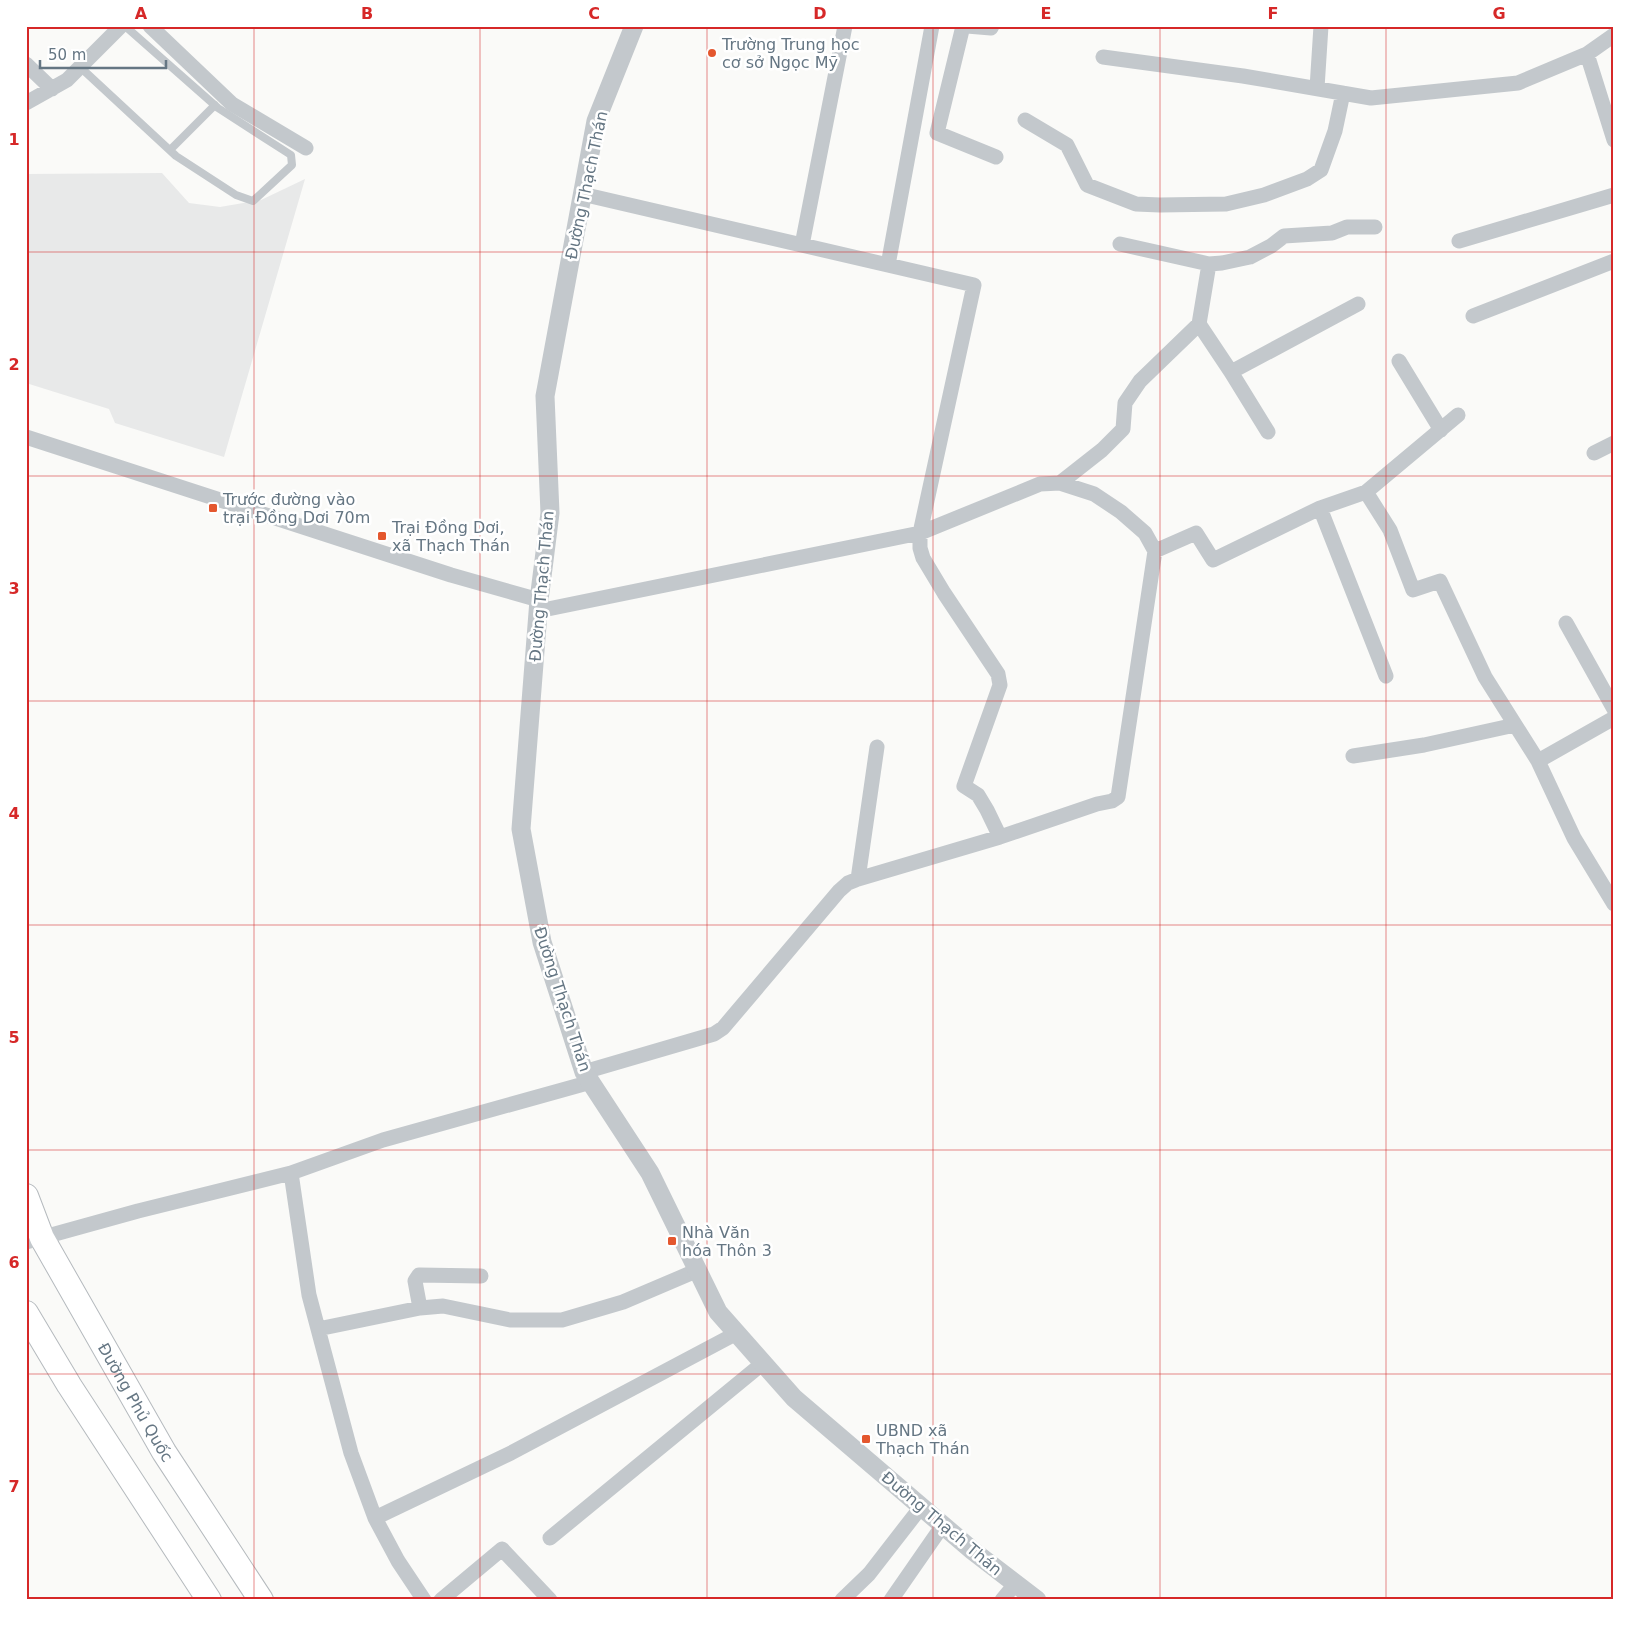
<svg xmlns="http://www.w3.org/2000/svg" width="1640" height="1626" font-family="'DejaVu Sans',sans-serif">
	<rect width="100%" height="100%" fill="#fafaf8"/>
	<path fill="#e8e9e9" d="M162 173 189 203 220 207 261 200 305 179 224 457 115 423 109 409 26 383V174Z"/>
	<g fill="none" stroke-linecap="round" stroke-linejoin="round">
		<g stroke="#b5babe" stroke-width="26">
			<g id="primary">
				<path id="s1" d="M26 1196 42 1238 164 1452 261 1600"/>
				<path d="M26 1313 69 1385 209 1600"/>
			</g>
		</g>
		<path stroke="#c3c8cc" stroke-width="8" d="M80 67 176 156 236 195 253 201 292 165 291 155 218 108 125 26
			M170 150 215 105"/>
		<path stroke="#c3c8cc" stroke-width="15" d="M150 26 232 104 306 148
			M963 26 937 133 996 157
			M967 26 991 28 992 26
			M1587 54 1614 140
			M1103 57 1243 76 1371 98 1518 83 1587 54 1614 35
			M26 64 52 89
			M1317 88 1321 26
			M26 103 67 80 121 26
			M1025 120 1067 145 1087 185 1136 204 1160 205 1226 204 1264 195 1307 179 1321 170 1335 131 1343 93
			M582 194 974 285 920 533V548L923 558 944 593 998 674 1000 685 964 786 978 795 987 810 1000 837
			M1459 241 1614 195
			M1120 244 1209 264 1222 263 1250 257 1271 246 1284 236 1332 233 1347 227H1375
			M802 245 845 26
			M888 265 932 26
			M1473 316 1614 261
			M1199 324 1209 264
			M1399 361 1441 430
			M1231 372 1358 304
			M1458 415 1366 492 1390 530 1413 590 1440 581 1485 677 1538 761 1574 838 1614 904
			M26 437 451 575 539 600
			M1594 453 1614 443
			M1060 483 1102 450 1123 429 1125 403 1140 381 1199 324 1231 372 1268 432
			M1366 492 1320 508 1386 676
			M1155 551 1196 533 1213 560 1320 508
			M538 611 920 533 1040 484 1060 483 1094 494 1121 512 1145 533 1155 551 1118 797 1112 801 1097 804 1000 837 858 879 848 883 839 891 723 1028 714 1034 584 1072
			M1566 623 1614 709
			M1353 756 1424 745 1515 725
			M1538 761 1614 718
			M858 879 877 747
			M291 1173 309 1295 351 1453 375 1518 398 1561 424 1600
			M26 1242 138 1211 291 1173 383 1140 591 1082
			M420 1308 415 1281 419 1275 481 1276
			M318 1329 420 1308 443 1306 510 1320H562L623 1302 698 1270
			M375 1518 511 1453 737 1333
			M550 1538 763 1363
			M441 1600 502 1549 550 1600
			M842 1600 869 1574 921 1507
			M891 1600 943 1525
			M1002 1600 1016 1583"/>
		<path stroke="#c3c8cc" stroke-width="19" d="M634 26 596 121 545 396 550 513 539 600 521 829 542 942 584 1072 650 1173 718 1312 794 1398 973 1551 1037 1600"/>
		<use href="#primary" stroke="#fff" stroke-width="24"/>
	</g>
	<path fill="none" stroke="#d62828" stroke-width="1" stroke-opacity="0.55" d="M254 26V1600M480 26V1600M707 26V1600M933 26V1600M1160 26V1600M1386 26V1600M26 252H1614M26 476H1614M26 701H1614M26 925H1614M26 1150H1614M26 1374H1614"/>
	<g fill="#e4572e" stroke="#fff" stroke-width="2">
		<circle cx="712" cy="53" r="5"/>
		<rect x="208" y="503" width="10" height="10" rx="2.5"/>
		<rect x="377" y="531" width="10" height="10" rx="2.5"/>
		<rect x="667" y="1236" width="10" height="10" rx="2.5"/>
		<rect x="861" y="1434" width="10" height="10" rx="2.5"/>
	</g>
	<g text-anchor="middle" stroke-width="5" stroke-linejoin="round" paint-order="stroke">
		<g font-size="16" fill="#657683" stroke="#fff" text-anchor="start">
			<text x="722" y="50">Trường Trung học<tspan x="722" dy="18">cơ sở Ngọc Mỹ</tspan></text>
			<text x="223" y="505">Trước đường vào<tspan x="223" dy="18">trại Đồng Dơi 70m</tspan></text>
			<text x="392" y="533">Trại Đồng Dơi,<tspan x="392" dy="18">xã Thạch Thán</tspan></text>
			<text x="682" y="1238">Nhà Văn<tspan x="682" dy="18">hóa Thôn 3</tspan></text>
			<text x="876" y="1436">UBND xã<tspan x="876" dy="18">Thạch Thán</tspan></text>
		</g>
		<g font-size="16" fill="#657683" stroke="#fff">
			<text transform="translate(586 185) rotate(-78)" y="6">Đường Thạch Thán</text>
			<text transform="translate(541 586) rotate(-85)" y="6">Đường Thạch Thán</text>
			<text transform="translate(563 999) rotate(72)" y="6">Đường Thạch Thán</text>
			<text dy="6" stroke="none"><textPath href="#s1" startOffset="234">Đường Phủ Quốc</textPath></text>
			<text transform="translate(942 1523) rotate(40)" y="6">Đường Thạch Thán</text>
		</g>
	</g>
	<rect width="1640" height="1626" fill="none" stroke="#ffffff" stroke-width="55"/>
	<path d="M40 60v8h126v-8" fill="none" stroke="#657683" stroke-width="2.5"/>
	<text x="48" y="60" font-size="15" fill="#657683" stroke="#ffffff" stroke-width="4" paint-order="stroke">50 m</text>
	<rect x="28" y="28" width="1584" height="1570" fill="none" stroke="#d62828" stroke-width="2"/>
	<g font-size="16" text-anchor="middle" font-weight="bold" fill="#d62828">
		<text x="141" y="19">A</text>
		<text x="367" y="19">B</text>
		<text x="594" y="19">C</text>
		<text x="820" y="19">D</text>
		<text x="1046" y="19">E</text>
		<text x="1273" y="19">F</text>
		<text x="1499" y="19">G</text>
		<text x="14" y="145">1</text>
		<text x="14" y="370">2</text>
		<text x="14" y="594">3</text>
		<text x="14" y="819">4</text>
		<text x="14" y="1043">5</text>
		<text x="14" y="1268">6</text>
		<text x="14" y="1492">7</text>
	</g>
</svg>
